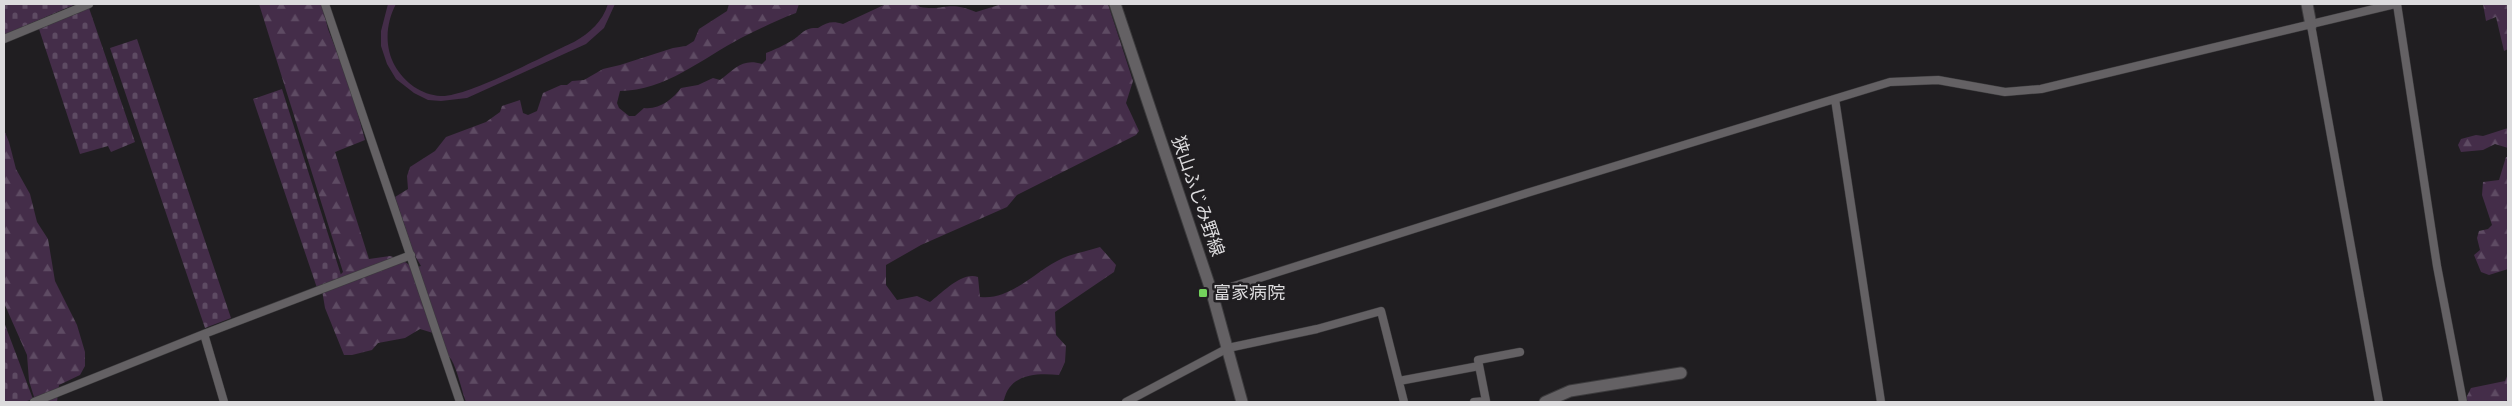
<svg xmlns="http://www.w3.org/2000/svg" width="2512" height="406" font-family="'Varela Round','Noto Sans JP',sans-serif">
	<defs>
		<pattern id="forest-firs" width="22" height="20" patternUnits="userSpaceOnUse" patternTransform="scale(1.25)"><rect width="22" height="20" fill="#442d49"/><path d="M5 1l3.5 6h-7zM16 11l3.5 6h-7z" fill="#5e4b63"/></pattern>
		<pattern id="cemetery-stones" width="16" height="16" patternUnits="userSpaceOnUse" patternTransform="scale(1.25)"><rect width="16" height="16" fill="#442d49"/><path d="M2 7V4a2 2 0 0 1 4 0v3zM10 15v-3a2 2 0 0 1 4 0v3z" fill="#5e4b63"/></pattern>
	</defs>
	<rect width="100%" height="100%" fill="#201e21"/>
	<path fill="#442d49" d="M388 4H396C386 23 384 46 395 66 404 82 421 95 441 96 468 97 545 55 574 42 591 32 602 22 608 4H615L604 28 586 44 467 98 441 101 428 100 414 93 396 79 387 64 381 46V31Z"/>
	<path fill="url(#forest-firs)" d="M259 4H322L328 29 350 85 365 140 335 152 369 259 390 256 402 260 414 268 421 266 414 254 395 197 408 189 407 176 410 167 435 151 446 137 486 122 500 112 502 106 520 100 523 113 528 115 537 111 543 93 561 85H567L572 81 584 80 603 69 620 65 673 48 686 46 694 41 699 29 727 11 729 4H799L796 13C777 20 759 29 741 38 703 58 665 91 620 91L617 103 619 108 629 116H635L644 108C659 110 673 99 681 88L698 85 713 78 720 80C735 69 742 58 762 64L766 60V53C772 51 787 44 791 41 802 35 803 27 818 28 827 22 833 21 843 24L886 4H917L920 7C946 11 948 0 976 12L1002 4H1108L1133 81 1126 103 1139 131 1136 135 1017 195 1007 207 921 245 886 265V285L897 300 917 296 930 302C942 293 962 271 978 277L980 297C1011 301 1036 270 1063 258 1075 253 1088 251 1100 247L1116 265 1114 272 1055 312 1056 335 1066 346 1065 362 1059 375C1038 373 1010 373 1004 400L1001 402H466C461 389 458 371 451 359 444 349 434 346 433 333L420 329 405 338 378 343 372 350 352 355H344L325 308 321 284 336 279 343 272Z
		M2483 4H2508V49L2504 51 2496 17 2486 21Z
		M2508 128V148L2495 144 2483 150 2461 152 2458 145 2461 139 2476 135 2483 136Z
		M4 130 9 142 16 169 30 194 37 222 48 239 55 281 77 325 85 352V366L80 375 59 385 57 402H33L35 400 29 381 27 355 4 303Z
		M2506 157H2508V269L2489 275 2481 272 2474 255 2480 250 2477 238 2479 231 2488 229 2492 225 2482 195 2483 182 2499 180Z
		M2508 374V400L2503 402H2468L2466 398 2471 388 2505 381Z"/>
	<path fill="url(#cemetery-stones)" d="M4 4H76L4 35Z
		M89 8 135 142 111 152 108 146 80 154 39 29Z
		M137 39 231 318 205 328 110 48Z
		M282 89 342 278 317 288 253 99Z
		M4 322 33 399 24 402H4Z"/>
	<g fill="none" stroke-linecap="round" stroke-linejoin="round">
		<g stroke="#3c3b3d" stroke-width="9">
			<path id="street" d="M325 4 460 402
				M2397 4 2437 266 2463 402
				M2311 25 2379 402
				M4 39 89 4
				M1835 99 1881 402
				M1212 293 1527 193 1890 82 1938 80 2005 92 2041 89 2395 4
				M204 334 224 402
				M1399 381 1479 366
				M34 402 204 334 411 255
				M1126 402 1228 348 1317 329 1381 311 1404 402
				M1474 402 1486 401 1478 360 1520 352"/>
		</g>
		<g stroke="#3c3b3d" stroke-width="13">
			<path id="secondary" d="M1115 4 1212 293 1242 402
				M2307 4 2311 25
				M1545 402 1570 391 1681 373"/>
		</g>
		<use href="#street" stroke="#646164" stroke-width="8"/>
		<use href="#secondary" stroke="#646164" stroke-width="11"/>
	</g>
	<rect fill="#73d25c" stroke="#201e21" stroke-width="2" x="1198" y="288" width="10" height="10" rx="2.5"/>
	<g text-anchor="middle" stroke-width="5" stroke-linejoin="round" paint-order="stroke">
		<g font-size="18" fill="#dcdbdd" stroke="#201e21">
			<text transform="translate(1198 196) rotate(71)" y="6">狭山ふじみ野線</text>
		</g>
		<g font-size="18" fill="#dcdbdd" stroke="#201e21" text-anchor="start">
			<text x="1213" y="299">富家病院</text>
		</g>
	</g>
	<rect width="2512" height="406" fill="none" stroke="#dcdbdd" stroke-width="10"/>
</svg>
